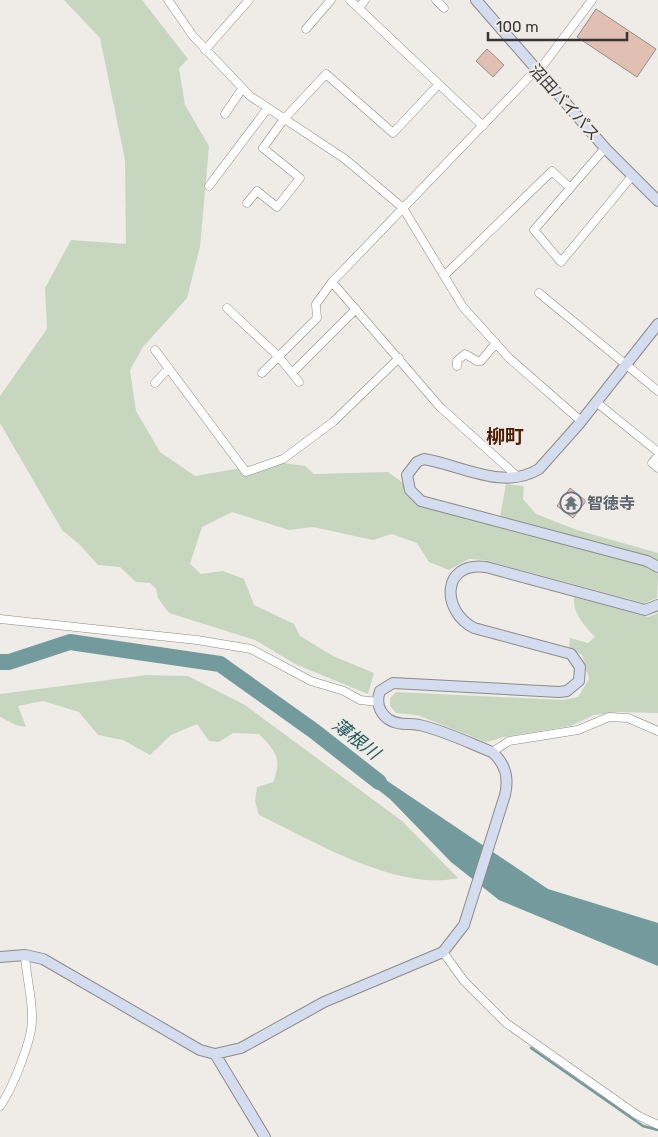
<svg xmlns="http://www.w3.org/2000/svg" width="658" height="1137" font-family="Rubik,'Noto Sans JP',sans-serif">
	<rect width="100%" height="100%" fill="#efebe6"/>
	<path fill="#c7d7bf" d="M64 0H142L188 59 179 68 185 105 209 146 200 247 187 298 143 347 130 370 136 411 160 452 195 476 276 462 305 466 314 474 388 472 403 483 411 498 419 505 645 565 658 574 657 598 644 603 484 560 469 559 449 570 429 562 417 543 392 534 373 540 313 527 289 530 232 512 202 527 190 564 201 574 223 571 244 579 254 605 294 624 300 636 333 656 374 673 368 694 295 664 255 640 169 613 158 598 156 589 150 583 136 582 120 567 98 565 80 545 62 530 0 423V396L47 329 45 288 71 240 126 244 125 160 100 38Z
		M506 484 524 486 523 499 536 514 577 530 658 553V562L500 517Z
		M574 597 648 617 658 613V713L621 712 594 715 571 726 504 737 486 742 417 715 396 713 390 706V698L396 692 563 700 578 697 589 679 582 655 569 647 570 638 588 643 595 637C585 626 572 613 574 597Z
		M147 675 188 676 245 705 402 821 458 878C398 892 313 841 259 815L255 801 257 787 273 782C283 759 275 750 259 734L233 733 219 742 209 741 197 724 171 735 150 755 123 740 98 735 79 712 43 701 18 706 26 727 16 725 0 717V694Z"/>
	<path fill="#739a9d" d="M368 768 548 889 658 923V966L499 900 451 862 390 799 354 771Z"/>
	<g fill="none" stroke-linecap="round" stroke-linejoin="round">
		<path stroke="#739a9d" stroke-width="2.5" d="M531 1048 643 1126 658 1130"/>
		<path stroke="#739a9d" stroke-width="16" d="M0 662H9L70 642 220 664 314 731 379 782"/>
	</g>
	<path fill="#e1bfb3" stroke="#948e8c" d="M596 9 656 49 637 77 577 37Z
		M487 49 504 65 493 77 476 61Z
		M570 488 586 501 573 518 557 506Z"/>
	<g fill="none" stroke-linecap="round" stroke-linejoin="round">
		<g stroke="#8e8a86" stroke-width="9">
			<path id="street" d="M168 0 193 36 250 96 345 159 403 208 463 307 509 358 581 421
				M350 0 483 126
				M436 0 444 8
				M359 8 365 0
				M306 29 331 0
				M205 50 249 0
				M538 72 592 0
				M225 114 242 89
				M605 148 534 230 561 262 632 176
				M209 186 267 109
				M247 203 257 191 277 207 300 178 263 148 284 119 326 74 393 133 438 85
				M445 275 552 171 569 187
				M332 282 440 407 518 477
				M539 293 658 391
				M227 308 279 357 299 382
				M155 350 246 472 283 459 333 422 399 358
				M457 366V361L465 354 477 361H481L496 343
				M262 373 317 318 316 304 332 282 536 70
				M292 373 356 309
				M155 383 169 368
				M596 402 658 452
				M658 456 652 463 658 468
				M0 619 197 640 251 649 311 681 344 691 360 700 378 702
				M492 752 509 741 578 730 609 717 628 718 658 731
				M443 952 464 981 506 1023 637 1115 658 1125
				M0 1106C12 1090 32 1040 32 1020 33 999 26 977 25 955"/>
		</g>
		<g stroke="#8e8a86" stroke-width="12">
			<path id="secondary" d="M476 0 605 148 658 201
				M658 324 579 424 539 469C503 491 461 465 424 459L417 462 407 475 410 490 421 501 647 561 658 567
				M0 957 25 955 43 959 200 1050 215 1054 241 1048 324 1002 443 952 464 925 505 795C509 778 506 764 492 752 469 743 443 730 419 725 408 723 398 726 388 719 379 712 376 702 380 691L393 683 559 692 567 691 579 681 580 667 571 654 474 628C441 611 441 561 486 567L645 610 658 605
				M215 1054 265 1137"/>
		</g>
		<use href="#street" stroke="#fff" stroke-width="8"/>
		<use href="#secondary" stroke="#d4dcef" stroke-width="10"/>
	</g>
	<defs>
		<g id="temple-ring" transform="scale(1.125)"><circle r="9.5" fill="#efebe6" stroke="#6b7280" stroke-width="1.5"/><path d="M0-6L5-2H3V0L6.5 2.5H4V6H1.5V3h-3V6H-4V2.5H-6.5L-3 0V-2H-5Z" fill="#6b7280"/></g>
	</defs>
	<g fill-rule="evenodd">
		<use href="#temple-ring" x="571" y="503"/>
	</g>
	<g text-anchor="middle" stroke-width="4.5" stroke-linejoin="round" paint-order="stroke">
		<g font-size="16" fill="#363533" stroke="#efebe6">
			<text transform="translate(565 102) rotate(48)" y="6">沼田バイパス</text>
		</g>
		<g font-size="16" font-weight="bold" fill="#5b616d" stroke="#efebe6" text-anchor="start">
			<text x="587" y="509">智徳寺</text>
		</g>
		<g font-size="18" font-style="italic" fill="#1d565a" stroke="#efebe6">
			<text transform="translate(356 739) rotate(38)" y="6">薄根川</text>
		</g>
		<g font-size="19" font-weight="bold" fill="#4d1e03" stroke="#efebe6">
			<text x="505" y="443">柳町</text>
		</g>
	</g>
	<path d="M488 32v8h139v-8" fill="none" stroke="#363533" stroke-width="2.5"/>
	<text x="496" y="32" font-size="15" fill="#363533" stroke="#efebe6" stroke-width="4" paint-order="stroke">100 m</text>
</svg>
